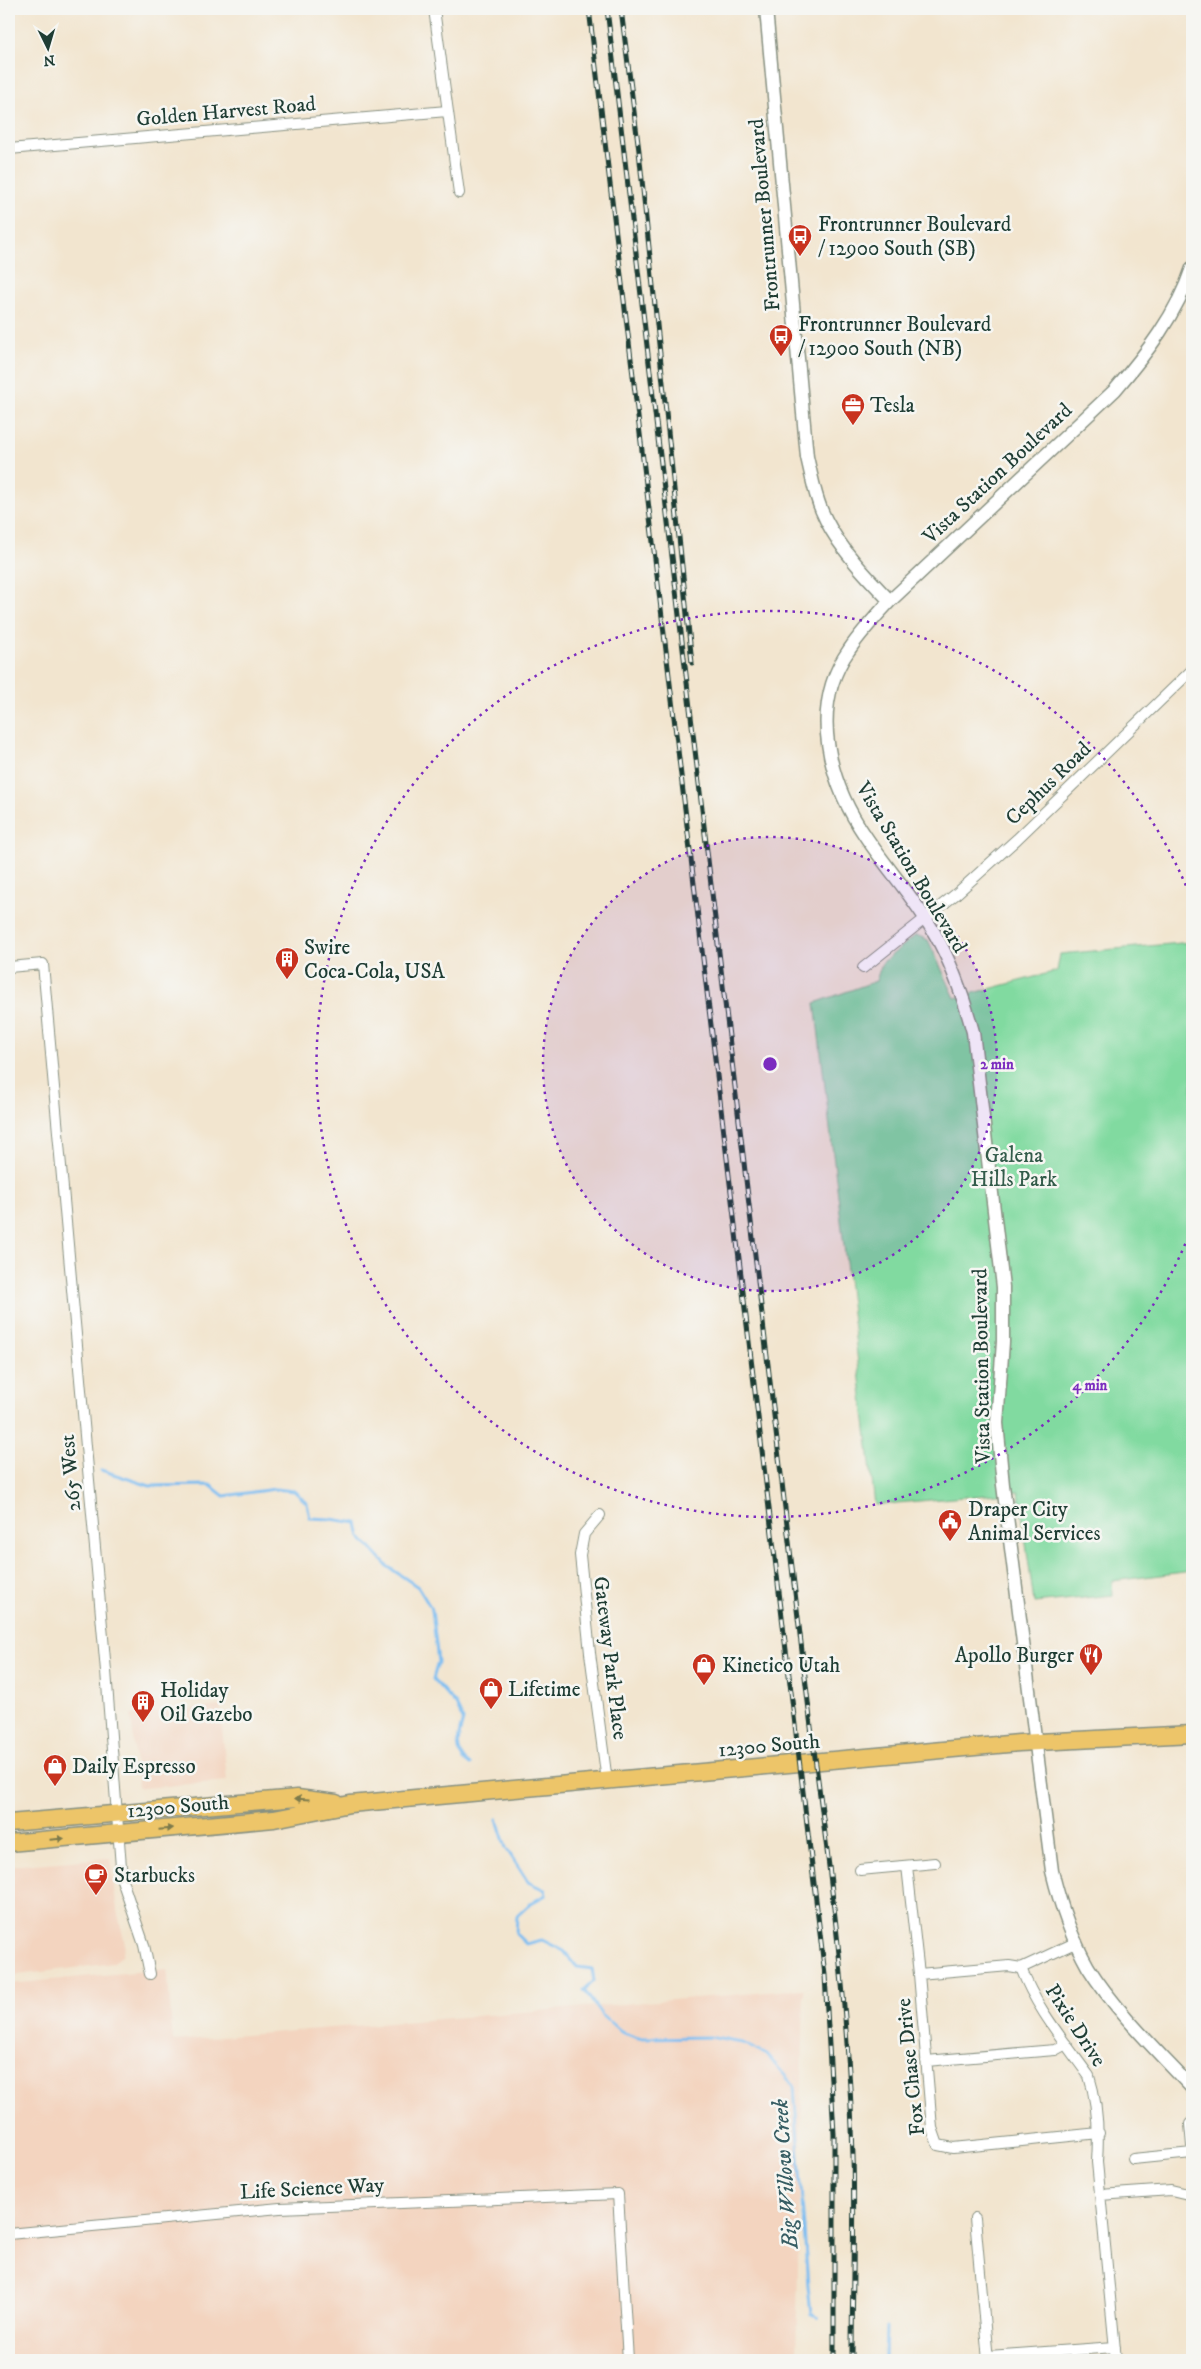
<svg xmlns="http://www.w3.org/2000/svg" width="1201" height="2369" font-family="'IM FELL DW Pica',serif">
	<rect width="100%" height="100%" fill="#f6f6f2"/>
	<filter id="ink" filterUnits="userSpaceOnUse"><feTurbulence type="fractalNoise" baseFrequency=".02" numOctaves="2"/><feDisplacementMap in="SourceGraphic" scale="10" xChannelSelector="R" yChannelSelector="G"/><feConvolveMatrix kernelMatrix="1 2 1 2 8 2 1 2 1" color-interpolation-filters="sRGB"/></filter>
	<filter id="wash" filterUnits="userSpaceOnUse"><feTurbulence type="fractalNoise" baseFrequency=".0096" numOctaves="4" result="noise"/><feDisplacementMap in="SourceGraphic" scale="20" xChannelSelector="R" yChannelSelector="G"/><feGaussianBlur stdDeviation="1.12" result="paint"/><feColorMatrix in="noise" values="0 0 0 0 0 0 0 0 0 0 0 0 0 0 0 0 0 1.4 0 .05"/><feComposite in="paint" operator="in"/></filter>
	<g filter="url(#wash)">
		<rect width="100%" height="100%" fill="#f2e5cf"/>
		<path fill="#f3d4bf" d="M220 1706 227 1781 142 1788 138 1786 131 1715Z
			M110 1858 117 1910 125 1944 122 1955 114 1963 9 1976V1866Z
			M167 1969 173 2041 804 1989 796 2360H9V1984Z"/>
		<path fill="#81daa0" stroke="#508c6a" d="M916 935 928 940 955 998 1057 971 1060 954 1192 942V1571L1112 1581 1113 1595 1034 1603 1019 1492 875 1505 815 1003 876 981 882 963Z"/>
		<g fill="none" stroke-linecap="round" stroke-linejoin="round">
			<path stroke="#7cbdf1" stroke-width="3" d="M101 1470 150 1486 210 1485 224 1496 275 1489 294 1491 307 1503 310 1518 331 1519 357 1523 360 1537 387 1566 418 1587 432 1610 438 1662 433 1679 456 1705 463 1720C458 1737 453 1753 470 1765
				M497 1819 506 1848 528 1882 545 1890 546 1895 531 1903 517 1916 516 1934 526 1944 542 1940 564 1951 577 1967 592 1969 594 1981 584 1990 601 2014 621 2032 638 2038 710 2037 742 2043 767 2055 794 2086 808 2286 811 2314 818 2318
				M885 2360 886 2328"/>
		</g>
	</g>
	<g filter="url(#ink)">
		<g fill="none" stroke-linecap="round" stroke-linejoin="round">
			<g stroke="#889182" stroke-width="12">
				<path id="minor" d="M434 9 459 193
					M9 149 447 111
					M9 967 43 964 106 1671 122 1880 144 1945 150 1974
					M863 968 956 894 1017 839 1192 670
					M600 1515 584 1534 580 1555 590 1653 607 1781
					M907 1866 919 1974 932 2128 938 2145 953 2148 1099 2133
					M860 1870 935 1863
					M1021 1968C1036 2008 1064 2041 1089 2076 1098 2104 1099 2133 1097 2162L1116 2360
					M919 1974 1009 1966 1021 1968 1077 1942
					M926 2061 1055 2050 1066 2044
					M1192 2122 1190 2124 1192 2146
					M1133 2159 1192 2153
					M1100 2195 1171 2190 1192 2195
					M975 2218 988 2360
					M9 2234 280 2208 618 2194 628 2360
					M988 2356 1115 2347"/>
			</g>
			<g stroke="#889182" stroke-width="15">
				<path id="tertiary" d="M766 9 807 457C812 478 816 501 826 520 841 550 867 577 890 601
					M1192 268C1177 314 1146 354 1115 390L890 601C876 616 861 632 849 650 808 708 829 783 866 837 888 870 917 901 936 936 953 966 964 999 973 1032L1003 1287V1342L997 1423 1003 1485 1052 1871C1060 1904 1071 1937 1088 1967 1114 2009 1158 2052 1192 2088"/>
			</g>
			<g stroke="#889182" stroke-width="19">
				<path id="primary" d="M9 1823 297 1798 336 1803
					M9 1843 274 1819 350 1804 1019 1743 1192 1734"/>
			</g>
			<use href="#minor" stroke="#fff" stroke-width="10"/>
			<use href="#tertiary" stroke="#fff" stroke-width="12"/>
			<use href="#primary" stroke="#edc569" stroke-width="16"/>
			<g stroke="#1f3d34" stroke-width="5">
				<path id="rail" d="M589 9 825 1975 834 2134V2360
					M607 9 811 1727C830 1869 849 2012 853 2156 855 2224 852 2292 852 2360
					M621 9 639 151 692 663"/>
			</g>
			<use href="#rail" stroke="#f6f6f2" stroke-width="3" stroke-dasharray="9" stroke-linecap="butt"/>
		</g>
		<defs><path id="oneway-solid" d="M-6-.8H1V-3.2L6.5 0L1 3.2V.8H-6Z" transform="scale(1.25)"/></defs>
		<g fill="#7c7a4c">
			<use href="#oneway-solid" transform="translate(302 1799) rotate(-176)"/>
			<use href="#oneway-solid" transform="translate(166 1829) rotate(-5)"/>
			<use href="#oneway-solid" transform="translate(57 1839) rotate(-5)"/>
		</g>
	</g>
	<circle cx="770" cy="1064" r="227" fill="#7b2cbf" fill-opacity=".12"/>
	<g fill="none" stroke="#7b2cbf" stroke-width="2.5" stroke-dasharray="2.5 5">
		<circle cx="770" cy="1064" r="227"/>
		<path d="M1191 1230A453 453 0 1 1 1191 898"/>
	</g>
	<defs>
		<g id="bus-pin" transform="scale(1.25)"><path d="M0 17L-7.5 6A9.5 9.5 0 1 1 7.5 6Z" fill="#c8321e" stroke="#f6f6f2"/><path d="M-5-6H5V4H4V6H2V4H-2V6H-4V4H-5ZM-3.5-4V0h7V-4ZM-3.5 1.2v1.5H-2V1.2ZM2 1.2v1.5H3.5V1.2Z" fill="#fff"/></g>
		<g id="office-pin" transform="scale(1.25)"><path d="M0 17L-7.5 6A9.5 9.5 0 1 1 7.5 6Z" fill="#c8321e" stroke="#f6f6f2"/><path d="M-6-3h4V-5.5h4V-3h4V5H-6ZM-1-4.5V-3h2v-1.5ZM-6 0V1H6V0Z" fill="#fff"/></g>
		<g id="building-pin" transform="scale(1.25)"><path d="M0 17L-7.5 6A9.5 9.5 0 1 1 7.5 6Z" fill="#c8321e" stroke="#f6f6f2"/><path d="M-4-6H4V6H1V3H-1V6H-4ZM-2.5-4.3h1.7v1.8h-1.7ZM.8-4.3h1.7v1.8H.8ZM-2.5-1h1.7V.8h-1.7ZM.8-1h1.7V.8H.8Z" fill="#fff"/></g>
		<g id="civic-pin" transform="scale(1.25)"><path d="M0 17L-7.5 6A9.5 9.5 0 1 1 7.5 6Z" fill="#c8321e" stroke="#f6f6f2"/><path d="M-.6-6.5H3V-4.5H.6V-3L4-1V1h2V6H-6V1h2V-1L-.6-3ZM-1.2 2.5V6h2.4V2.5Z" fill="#fff"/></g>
		<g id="restaurant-pin" transform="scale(1.25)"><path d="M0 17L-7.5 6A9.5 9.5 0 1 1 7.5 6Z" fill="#c8321e" stroke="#f6f6f2"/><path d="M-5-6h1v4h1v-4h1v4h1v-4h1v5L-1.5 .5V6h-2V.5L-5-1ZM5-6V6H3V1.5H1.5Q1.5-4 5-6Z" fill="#fff"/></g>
		<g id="shop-pin" transform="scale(1.25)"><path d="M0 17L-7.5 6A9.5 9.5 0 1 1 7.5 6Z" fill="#c8321e" stroke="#f6f6f2"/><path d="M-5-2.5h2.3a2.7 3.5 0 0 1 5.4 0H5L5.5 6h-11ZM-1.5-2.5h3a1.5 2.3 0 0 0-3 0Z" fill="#fff"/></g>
		<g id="cafe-pin" transform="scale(1.25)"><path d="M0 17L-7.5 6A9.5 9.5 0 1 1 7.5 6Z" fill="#c8321e" stroke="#f6f6f2"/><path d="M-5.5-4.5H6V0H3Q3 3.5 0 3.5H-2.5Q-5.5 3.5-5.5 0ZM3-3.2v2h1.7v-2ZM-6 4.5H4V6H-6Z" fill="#fff"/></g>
	</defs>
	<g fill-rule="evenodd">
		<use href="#bus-pin" x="800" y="236"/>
		<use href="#bus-pin" x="781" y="336"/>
		<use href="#office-pin" x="853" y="405"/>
		<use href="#building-pin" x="287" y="959"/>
		<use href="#civic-pin" x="950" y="1521"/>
		<use href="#restaurant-pin" x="1091" y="1655"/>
		<use href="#shop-pin" x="704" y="1665"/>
		<use href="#shop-pin" x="491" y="1689"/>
		<use href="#building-pin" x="143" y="1702"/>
		<use href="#shop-pin" x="55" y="1766"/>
		<use href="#cafe-pin" x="96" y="1875"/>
	</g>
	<g text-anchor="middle" stroke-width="5" stroke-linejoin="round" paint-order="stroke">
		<g font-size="21" fill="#1f3d34" stroke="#f6f6f2">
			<text transform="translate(226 111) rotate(-5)" y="7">Golden Harvest Road</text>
			<text transform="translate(764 215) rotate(-95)" y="7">Frontrunner Boulevard</text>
			<text transform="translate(997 473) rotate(-43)" y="7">Vista Station Boulevard</text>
			<text transform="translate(1048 783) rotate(-44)" y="7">Cephus Road</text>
			<text transform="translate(912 867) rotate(59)" y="7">Vista Station Boulevard</text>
			<text transform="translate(981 1366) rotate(-91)" y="7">Vista Station Boulevard</text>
			<text transform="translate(70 1473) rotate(-95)" y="7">265 West</text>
			<text transform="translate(611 1658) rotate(83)" y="7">Gateway Park Place</text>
			<text transform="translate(769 1745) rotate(-5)" y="7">12300 South</text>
			<text transform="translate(178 1806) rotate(-5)" y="7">12300 South</text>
			<text transform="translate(1076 2025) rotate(57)" y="7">Pixie Drive</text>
			<text transform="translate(910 2067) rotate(-96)" y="7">Fox Chase Drive</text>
			<text transform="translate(312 2188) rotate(-3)" y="7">Life Science Way</text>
		</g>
		<g font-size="21" fill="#1f3d34" stroke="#f6f6f2" text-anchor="start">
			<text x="818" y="231">Frontrunner Boulevard<tspan x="818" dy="24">/ 12900 South (SB)</tspan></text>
			<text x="798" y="331">Frontrunner Boulevard<tspan x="798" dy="24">/ 12900 South (NB)</tspan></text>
			<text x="870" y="412">Tesla</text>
			<text x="304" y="954">Swire<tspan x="304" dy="24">Coca-Cola, USA</tspan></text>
			<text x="968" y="1516">Draper City<tspan x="968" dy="24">Animal Services</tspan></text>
			<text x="1074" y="1662" text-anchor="end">Apollo Burger</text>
			<text x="722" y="1672">Kinetico Utah</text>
			<text x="508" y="1696">Lifetime</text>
			<text x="160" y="1697">Holiday<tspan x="160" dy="24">Oil Gazebo</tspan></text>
			<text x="72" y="1773">Daily Espresso</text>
			<text x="114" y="1882">Starbucks</text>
		</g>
		<g font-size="21" fill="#335c4a" stroke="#f6f6f2">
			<text x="1014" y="1162">Galena<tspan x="1014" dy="24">Hills Park</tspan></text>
		</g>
		<g font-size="22" font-style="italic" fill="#365d63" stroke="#f6f6f2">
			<text transform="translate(784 2174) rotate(-94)" y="8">Big Willow Creek</text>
		</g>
	</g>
	<circle cx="770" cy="1064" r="8" fill="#7b2cbf" stroke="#f6f6f2" stroke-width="2.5"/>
	<g font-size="15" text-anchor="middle" font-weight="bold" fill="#7b2cbf" stroke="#f6f6f2" stroke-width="5" stroke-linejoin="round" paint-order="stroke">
		<text x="997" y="1069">2 min</text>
		<text x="1090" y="1390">4 min</text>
	</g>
	<rect width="1201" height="2369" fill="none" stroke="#f6f6f2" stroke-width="30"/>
	<g transform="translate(48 48) rotate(175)" stroke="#f6f6f2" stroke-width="4" paint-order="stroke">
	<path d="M0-4L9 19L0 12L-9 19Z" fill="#1f3d34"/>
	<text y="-8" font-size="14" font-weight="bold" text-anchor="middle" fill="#1f3d34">N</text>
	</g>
</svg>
